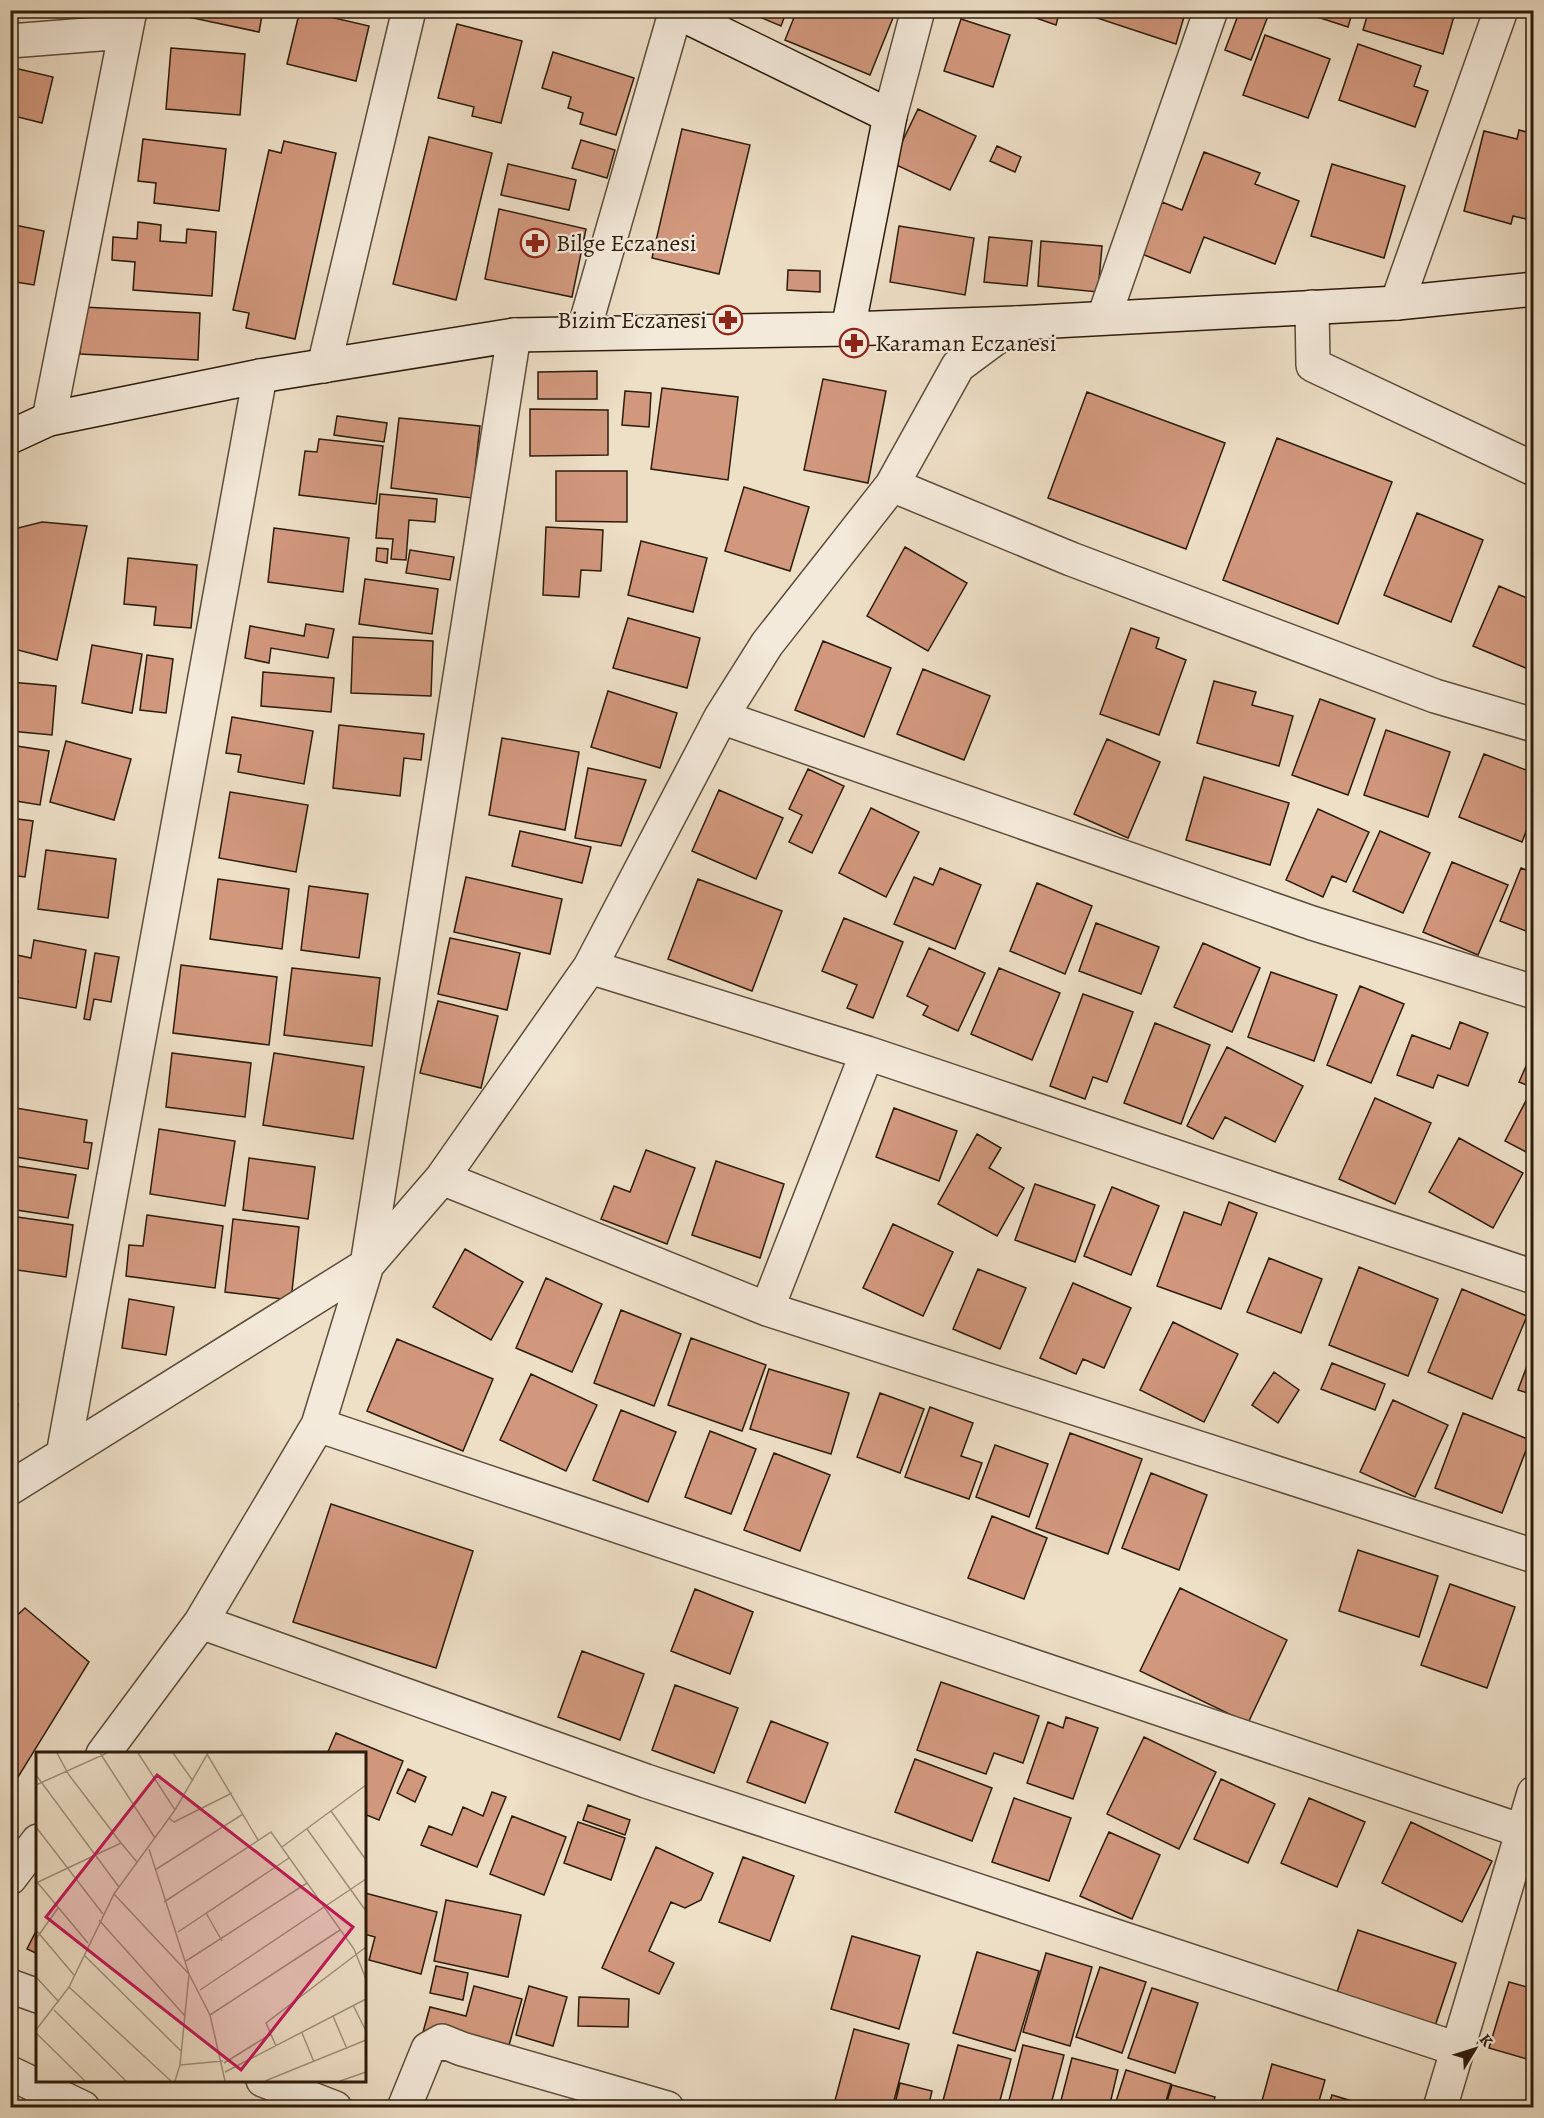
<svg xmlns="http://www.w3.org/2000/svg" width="1544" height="2118" font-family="Alegreya,serif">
	<rect width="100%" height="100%" fill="#eedfc7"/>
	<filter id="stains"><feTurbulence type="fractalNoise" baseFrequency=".00333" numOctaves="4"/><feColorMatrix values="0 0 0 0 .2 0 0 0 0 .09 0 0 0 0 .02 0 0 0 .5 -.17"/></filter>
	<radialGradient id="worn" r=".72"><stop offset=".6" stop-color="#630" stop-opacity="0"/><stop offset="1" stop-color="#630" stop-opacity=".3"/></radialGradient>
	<path fill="#d2987e" stroke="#2c1c0b" stroke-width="1.5" d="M189 10H263L259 32 188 17Z
		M300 10 369 26 356 81 287 64Z
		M743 10H787L781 26Z
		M797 10H888L895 13 870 75 785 40Z
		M1013 10H1060L1056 25Z
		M1082 10H1186L1176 44 1082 13Z
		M1240 10H1253L1268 16 1251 60 1225 50Z
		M1296 10H1353L1348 27Z
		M1369 10H1448L1455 13 1443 54 1363 30Z
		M961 19 1010 35 993 87 944 71Z
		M457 24 522 41 501 123 472 116 474 107 438 98Z
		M1265 35 1330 59 1308 118 1243 95Z
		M1358 44 1421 66 1414 86 1428 91 1415 127 1339 100Z
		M171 48 245 54 240 115 166 109Z
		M553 52 634 78 616 135 580 124 583 113 568 108 571 97 542 88Z
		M10 67 53 77 42 123 10 115Z
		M918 109 976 136 950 190 892 163Z
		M682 129 750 145 719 274 652 258Z
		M1519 130 1534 134V221L1513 216 1511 224 1464 211 1484 131 1517 139Z
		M429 137 492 153 456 300 393 284Z
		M143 139 226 149 219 211 154 203 156 183 138 181Z
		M581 140 615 150 607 178 572 168Z
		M284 141 336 153 295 339 246 328 249 313 233 310 269 150 281 153Z
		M997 146 1021 157 1015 172 990 161Z
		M1204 152 1260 173 1255 184 1299 201 1275 264 1204 237 1190 273 1142 254 1162 202 1182 210Z
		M508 164 576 180 569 210 501 195Z
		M1332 164 1405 186 1384 258 1311 236Z
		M499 209 586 229 572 297 485 279Z
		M138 222 161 225 160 241 186 243 187 229 216 232 212 296 133 290 135 262 112 260 113 237 137 239Z
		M10 224 44 231 34 285 10 281Z
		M899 226 974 238 965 295 890 282Z
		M989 237 1032 241 1027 286 984 282Z
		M1041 241 1102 246 1098 292 1038 286Z
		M788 270 820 271V292L787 290Z
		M83 307 200 313 198 360 80 354Z
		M597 371V399H538V372Z
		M823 379 886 391 868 483 804 470Z
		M662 388 738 397 728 480 651 469Z
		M625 391 651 393 649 427 622 425Z
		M1087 392 1225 443 1186 549 1048 498Z
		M530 409 608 410V455L530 456Z
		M337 416 387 423 384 442 334 435Z
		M399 418 480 426 472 498 391 488Z
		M1277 438 1392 482 1338 624 1223 580Z
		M319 439 383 446 376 504 299 495 305 451 317 452Z
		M556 471H627V522L556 521Z
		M744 487 809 507 790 571 725 551Z
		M380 494 437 499 435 522 409 520 406 560 391 559 393 539 376 538Z
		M1417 513 1483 540 1451 622 1384 595Z
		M42 522 87 526 57 660 10 648V530Z
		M546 527 603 530 601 571 581 570 579 597 543 595Z
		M274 528 349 538 343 592 268 582Z
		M641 541 707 558 693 612 628 595Z
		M905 547 967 583 928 651 867 616Z
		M377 548 388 549 387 563 376 561Z
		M410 550 454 557 450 580 406 573Z
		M128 558 197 565 191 628 154 625 156 607 124 604Z
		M365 579 438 589 432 634 359 624Z
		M1499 586 1534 601 1533 671 1473 646Z
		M628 618 700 638 687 688 613 668Z
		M306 624 334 629 328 658 271 648 269 663 245 658 250 626 304 636Z
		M1131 628 1159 638 1156 648 1186 660 1159 735 1100 714Z
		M353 637 433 641 431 696 351 693Z
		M823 641 891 668 864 737 795 710Z
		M92 645 142 654 132 713 82 703Z
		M147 655 173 659 166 713 140 710Z
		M923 669 990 696 964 760 897 734Z
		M263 672 334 678 331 712 261 706Z
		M1214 681 1256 692 1252 705 1293 716 1279 766 1197 743Z
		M10 682 56 686 52 735 10 731Z
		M608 691 677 713 660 768 591 747Z
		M1320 699 1375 719 1348 795 1292 775Z
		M232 717 313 731 304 784 238 772 241 755 226 753Z
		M339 725 424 734 421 760 404 758 400 796 333 788Z
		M1386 730 1450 752 1428 817 1364 795Z
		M502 738 579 752 565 830 489 815Z
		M1107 739 1160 762 1128 838 1074 814Z
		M66 741 131 759 114 820 50 802Z
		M10 745 49 751 40 805 10 800Z
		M1484 754 1534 773V811L1522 842 1459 817Z
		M588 768 646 780 621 846 575 838Z
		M808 769 844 786 812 853 789 842 802 815 789 809Z
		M1204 777 1289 803 1270 865 1186 840Z
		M719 790 783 818 756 879 692 851Z
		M230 792 308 805 296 872 219 858Z
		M871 808 919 832 886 897 839 873Z
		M1318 809 1369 832 1346 882 1332 876 1323 897 1286 880Z
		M10 818 33 821 25 877 10 875Z
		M520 831 591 847 582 883 512 866Z
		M1380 831 1430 853 1403 913 1353 891Z
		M46 850 116 859 108 918 38 909Z
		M1452 862 1508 885 1478 955 1423 932Z
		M940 868 981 885 955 949 894 924 914 877 933 885Z
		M1521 868 1534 873V934L1500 921Z
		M466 877 562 899 550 954 454 932Z
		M218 879 289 889 282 949 210 939Z
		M698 879 782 911 752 991 668 959Z
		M1037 883 1092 906 1065 974 1010 951Z
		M309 886 368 894 359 958 301 950Z
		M844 918 903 942 873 1018 847 1008 857 985 822 971Z
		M1096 923 1159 947 1141 994 1079 971Z
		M450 938 520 953 507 1010 438 994Z
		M34 940 86 950 76 1008 15 997 18 981 12 980 17 955 31 958Z
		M1203 943 1260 968 1232 1032 1174 1007Z
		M929 948 985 973 958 1031 923 1015 928 1006 907 996Z
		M95 953 119 957 111 1002 94 999 90 1020 84 1019Z
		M181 965 277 977 269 1045 173 1033Z
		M292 968 380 978 372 1046 284 1035Z
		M999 968 1060 993 1032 1060 971 1034Z
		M1271 972 1337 995 1314 1061 1248 1037Z
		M1360 986 1404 1004 1371 1083 1327 1065Z
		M1083 994 1133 1012 1107 1082 1093 1077 1085 1099 1050 1086Z
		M438 1001 498 1016 481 1088 420 1073Z
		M1460 1022 1488 1033 1468 1086 1438 1075 1433 1088 1397 1075 1412 1035 1450 1049Z
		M1155 1023 1210 1045 1181 1124 1124 1103Z
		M1227 1047 1303 1086 1275 1142 1225 1117 1213 1139 1187 1126Z
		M1534 1048V1088L1519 1082Z
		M172 1053 251 1063 245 1117 166 1107Z
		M274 1053 364 1067 353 1139 263 1125Z
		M1532 1089H1534V1156L1505 1141Z
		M1375 1098 1431 1123 1395 1204 1339 1179Z
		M10 1107 87 1120 84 1142 92 1143 88 1169 10 1156Z
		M894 1108 957 1131 939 1181 876 1157Z
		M159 1129 235 1141 225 1206 150 1194Z
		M977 1134 1001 1148 989 1168 1024 1188 997 1236 938 1204Z
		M1459 1138 1523 1173 1493 1228 1429 1192Z
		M646 1150 695 1168 667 1244 601 1219 614 1186 630 1192Z
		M249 1158 315 1167 308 1219 243 1210Z
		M716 1161 784 1184 760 1258 692 1235Z
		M10 1165 76 1175 68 1218 10 1209Z
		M1035 1184 1095 1205 1075 1262 1015 1240Z
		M1112 1187 1159 1206 1131 1275 1084 1256Z
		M1229 1202 1257 1213 1221 1309 1157 1286 1184 1212 1221 1225Z
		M147 1215 223 1226 215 1288 126 1276 129 1245 143 1246Z
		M10 1216 73 1225 66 1277 10 1269Z
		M233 1219 299 1227 291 1300 225 1292Z
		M893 1224 953 1252 923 1316 863 1288Z
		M465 1249 523 1282 491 1340 433 1307Z
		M1269 1258 1322 1279 1301 1333 1247 1312Z
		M1359 1267 1438 1299 1408 1376 1329 1345Z
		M978 1269 1026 1288 1000 1349 953 1329Z
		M546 1278 602 1304 572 1372 516 1348Z
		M1073 1283 1131 1308 1104 1368 1083 1359 1076 1374 1040 1358Z
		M1462 1289 1527 1316 1492 1399 1428 1372Z
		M129 1299 174 1307 166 1355 122 1348Z
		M621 1310 681 1334 654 1406 594 1383Z
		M1173 1322 1238 1354 1204 1422 1140 1390Z
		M691 1338 766 1365 742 1431 668 1405Z
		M397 1339 493 1379 463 1451 367 1411Z
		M1534 1347V1395L1518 1390Z
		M1332 1363 1385 1384 1375 1410 1321 1389Z
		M769 1369 849 1393 831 1454 750 1429Z
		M1274 1372 1299 1390 1278 1423 1252 1405Z
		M531 1374 597 1405 566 1471 500 1440Z
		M880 1393 924 1409 900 1473 857 1457Z
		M1393 1400 1448 1425 1415 1497 1360 1472Z
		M10 1403 18 1404 10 1454Z
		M930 1407 973 1423 961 1456 982 1463 969 1499 905 1477Z
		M621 1410 676 1432 648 1502 593 1480Z
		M1463 1413 1530 1440 1502 1513 1435 1488Z
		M710 1431 756 1449 731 1514 685 1497Z
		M1070 1433 1142 1459 1108 1554 1036 1528Z
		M995 1445 1048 1464 1029 1517 976 1497Z
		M774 1453 830 1475 800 1551 744 1530Z
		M1151 1473 1207 1495 1179 1570 1122 1548Z
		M331 1504 473 1551 436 1668 293 1622Z
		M992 1516 1047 1538 1024 1599 968 1578Z
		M1358 1550 1438 1576 1419 1637 1339 1611Z
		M1450 1584 1515 1607 1487 1688 1421 1665Z
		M1180 1588 1287 1640 1248 1723 1140 1671Z
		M695 1589 753 1612 730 1674 671 1651Z
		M25 1608 89 1662 10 1790V1622Z
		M582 1651 644 1674 620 1740 558 1717Z
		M941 1682 1039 1716 1023 1763 994 1753 986 1774 917 1750Z
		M675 1685 738 1708 714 1773 652 1750Z
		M1066 1717 1098 1728 1073 1799 1027 1783 1048 1722 1063 1728Z
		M771 1721 828 1743 805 1803 747 1782Z
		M336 1733 403 1761 379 1820 364 1814V1754H327Z
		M1144 1737 1216 1772 1179 1849 1107 1814Z
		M915 1759 992 1788 972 1841 895 1812Z
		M408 1769 426 1777 415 1802 397 1793Z
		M1221 1779 1275 1804 1248 1863 1194 1839Z
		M492 1792 506 1797 477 1867 421 1845 429 1826 452 1835 463 1807 483 1816Z
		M1014 1798 1071 1818 1049 1881 992 1862Z
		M1309 1798 1365 1822 1337 1887 1281 1863Z
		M588 1805 630 1820 625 1835 583 1820Z
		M512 1816 566 1837 544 1895 490 1874Z
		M578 1822 625 1838 611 1880 564 1863Z
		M1411 1822 1492 1861 1462 1922 1382 1883Z
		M1109 1832 1160 1855 1132 1919 1080 1896Z
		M656 1847 713 1873 701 1900 685 1908 671 1902 649 1951 674 1963 659 1994 602 1968Z
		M743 1857 794 1876 770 1941 719 1922Z
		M365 1893 437 1912 421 1974 369 1960 375 1937 364 1934Z
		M446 1900 521 1915 508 1977 434 1961Z
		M38 1927V1954L27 1949Z
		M1358 1930 1456 1963 1434 2029 1336 1995Z
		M852 1936 920 1956 899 2029 831 2009Z
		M977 1952 1039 1971 1015 2051 953 2033Z
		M1046 1953 1092 1967 1070 2046 1023 2032Z
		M436 1966 468 1973 463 2000 430 1993Z
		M1100 1967 1146 1982 1122 2053 1076 2037Z
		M1509 1982 1534 1989V2061L1489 2048Z
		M474 1986 522 1999 506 2056 423 2032 430 2007 466 2016Z
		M529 1986 567 1997 553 2046 516 2035Z
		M1152 1988 1198 2003 1175 2073 1128 2058Z
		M579 1997 629 1999 628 2027 578 2026Z
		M854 2029 909 2044 892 2108H833Z
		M958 2045 1011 2059 998 2108H941Z
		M1023 2045 1064 2055 1050 2108H1007Z
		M1072 2058 1118 2070 1109 2108H1059Z
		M1272 2064 1325 2080 1317 2108H1260Z
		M1126 2070 1171 2084 1164 2108H1114Z
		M900 2083 932 2091 928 2108H894Z
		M1172 2085 1215 2097 1212 2108H1165Z
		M1332 2095 1376 2108H1328Z"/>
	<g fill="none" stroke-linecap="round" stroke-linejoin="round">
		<g stroke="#5c4d3a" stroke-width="36">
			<path id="street" d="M10 41 125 32
				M890 116 918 10
				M1397 303 1501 10
				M1312 307 1313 365 1534 469
				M1104 317 1211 10
				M583 333 676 10
				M324 366 409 10
				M49 419 130 10
				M892 485 1071 559 1435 696 1534 725
				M721 717 1312 923 1534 992
				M590 967 867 1053 1534 1277
				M442 1178 767 1309 1534 1556
				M767 1309 867 1053
				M318 1425 1534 1835
				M63 1455 260 376
				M10 1488 367 1265 514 335
				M201 1622 646 1781 1457 2049
				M103 1754 201 1622 318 1425 367 1265 442 1178 590 967 721 717 767 644 892 485 958 366 1016 323
				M10 1878 38 1841
				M10 1986 38 1996
				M10 2073 83 2108
				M263 2080 335 2108
				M404 2108 428 2049 442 2041 462 2049 667 2108
				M1440 2108 1534 1793"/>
		</g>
		<g stroke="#2c1c0b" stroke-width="36">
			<path id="secondary" d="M673 10 890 116 848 329
				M10 437 49 419 260 376 514 335 848 329 1016 323 1397 303 1534 289"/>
		</g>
		<use href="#street" stroke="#f4eadb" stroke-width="33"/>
		<use href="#secondary" stroke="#f4eadb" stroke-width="33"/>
	</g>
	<defs>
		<g id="pharmacy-ring" transform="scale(1.5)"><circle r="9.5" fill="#f4eadb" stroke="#8f2418" stroke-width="1.5"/><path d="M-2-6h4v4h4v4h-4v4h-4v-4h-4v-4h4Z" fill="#8f2418"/></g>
	</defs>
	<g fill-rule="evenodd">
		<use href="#pharmacy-ring" x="535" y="243"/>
		<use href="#pharmacy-ring" x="728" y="320"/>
		<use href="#pharmacy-ring" x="854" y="343"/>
	</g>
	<g text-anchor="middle" stroke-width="4.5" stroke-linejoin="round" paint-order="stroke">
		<g font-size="24" fill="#2c1c0b" stroke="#f4eadb" text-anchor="start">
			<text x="556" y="251">Bilge Eczanesi</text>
			<text x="707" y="328" text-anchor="end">Bizim Eczanesi</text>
			<text x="875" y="351">Karaman Eczanesi</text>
		</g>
	</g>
	<g transform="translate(36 1752)">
		<rect width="330" height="330" fill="#eedfc7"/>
		<path fill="none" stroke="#a0917c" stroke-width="1.5" d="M21 1 33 23 85 91M64 1 119 86M102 1 139 58M137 1 157 29M171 2 222 88M0 23 83 135M0 33 71 1M295 59 330 108M133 66 138 70 196 41M0 75 67 162M271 77 330 159M246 95 330 33M113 97 153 222 174 263 189 329M119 118 207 62M1 130 52 191M0 131 85 91 101 110M78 142 153 222 144 313 139 329M128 150 235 80 318 197 330 227M170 161 186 189M63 168 149 264M0 178 38 223M142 180 253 106M0 187 22 156M49 204 145 299M150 209 271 131M0 225 23 250M33 235 135 329M164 238 330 127M317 253 330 279M18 258 90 329M174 263 304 178M297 264 311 297M0 278 33 235 78 142 139 58 172 1M0 281 49 329M266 281 278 310M240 294 230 271 330 195M188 311 235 282M144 313 187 309M189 320 330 247M229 329 330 288M304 329 330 320"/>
		<path fill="#c2185b" fill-opacity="0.15" stroke="#c2185b" stroke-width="3" d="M121 23 317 175 205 318 10 165Z"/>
		<rect width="330" height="330" fill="none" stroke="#2c1c0b" stroke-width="3"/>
	</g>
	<rect width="1544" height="2118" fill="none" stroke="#eedfc7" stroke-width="36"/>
	<rect x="12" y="12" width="1520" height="2094" fill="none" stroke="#2c1c0b" stroke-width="3"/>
	<rect x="18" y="18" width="1508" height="2082" fill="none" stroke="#2c1c0b" stroke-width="1.5"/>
	<g transform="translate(1475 2049) rotate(52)" stroke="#f4eadb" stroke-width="4.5" paint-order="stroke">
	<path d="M0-4.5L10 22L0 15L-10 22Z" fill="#2c1c0b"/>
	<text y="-9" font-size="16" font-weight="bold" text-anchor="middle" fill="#2c1c0b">K</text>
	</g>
	<rect width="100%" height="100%" filter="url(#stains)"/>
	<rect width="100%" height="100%" fill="url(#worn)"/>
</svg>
